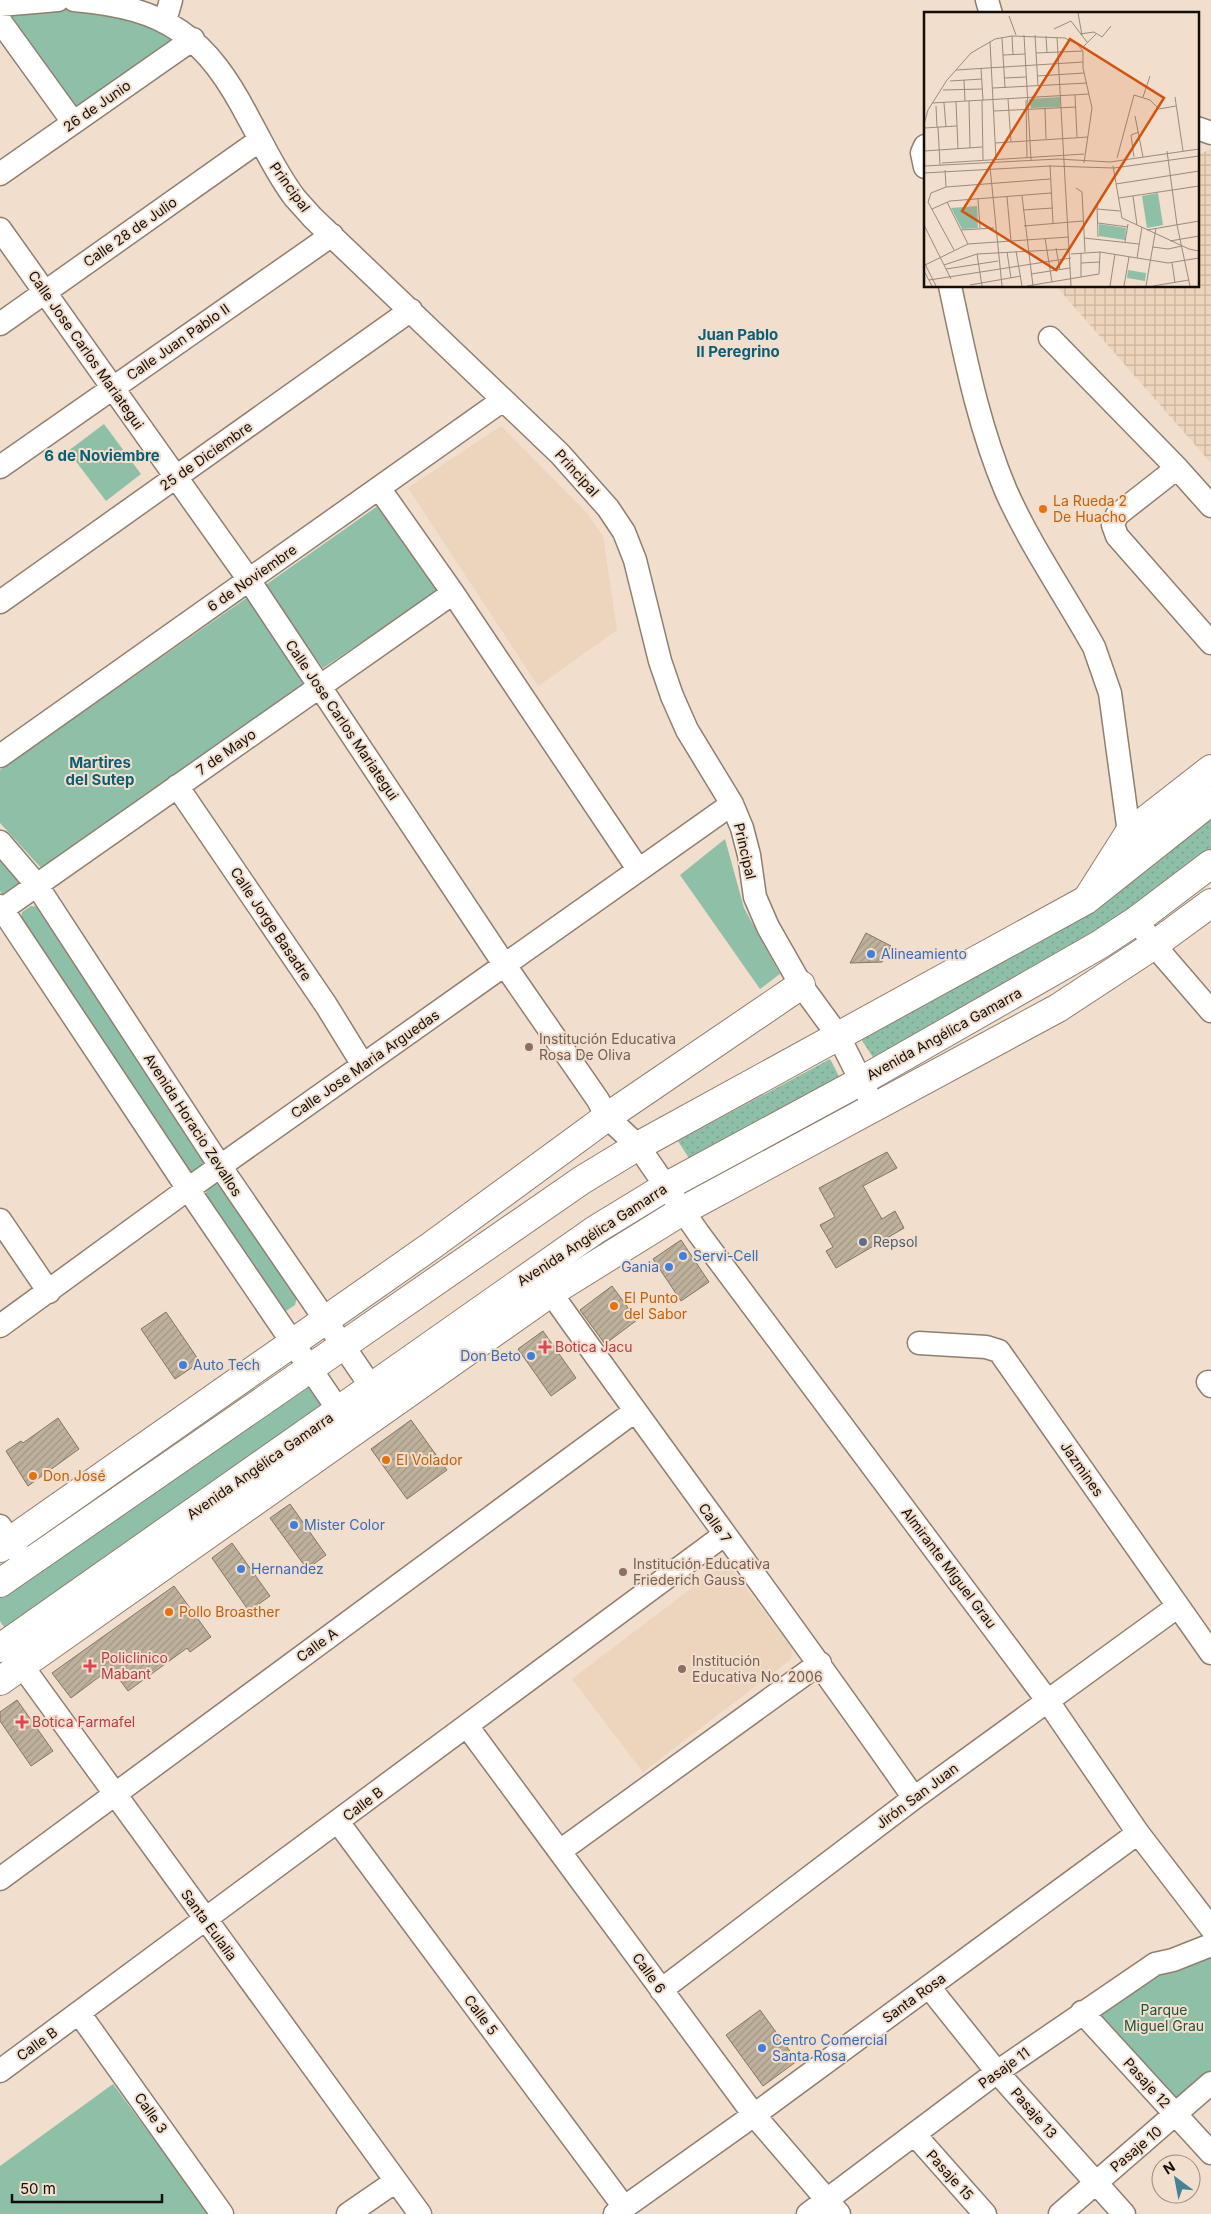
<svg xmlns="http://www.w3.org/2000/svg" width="1211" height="2214" font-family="Inter,sans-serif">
	<defs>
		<pattern id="industrial-grid" width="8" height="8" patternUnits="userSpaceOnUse" patternTransform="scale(1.25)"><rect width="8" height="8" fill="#edd4bc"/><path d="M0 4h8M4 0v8" fill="none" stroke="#cab5a0"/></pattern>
		<pattern id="grass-dots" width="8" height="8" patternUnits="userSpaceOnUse" patternTransform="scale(1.25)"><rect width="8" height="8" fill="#8ec0a8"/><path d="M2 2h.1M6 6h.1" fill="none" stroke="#7aa48f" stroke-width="1.8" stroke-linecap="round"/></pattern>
		<pattern id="building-hatch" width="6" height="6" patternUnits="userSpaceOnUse" patternTransform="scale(1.25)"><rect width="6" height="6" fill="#beb19c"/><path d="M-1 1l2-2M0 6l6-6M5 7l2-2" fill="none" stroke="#a29785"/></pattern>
	</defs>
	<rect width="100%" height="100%" fill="#f1decc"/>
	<path fill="#edd4bc" d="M501 426 586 512 603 536 617 630 538 686 408 488Z
		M726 1562 792 1648 791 1659 643 1772 572 1679Z"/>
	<path fill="url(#industrial-grid)" d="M1211 149V463L1056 286H1197V155Z"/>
	<path fill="url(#grass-dots)" d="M1211 814V852L1125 913 874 1059 861 1039Z
		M830 1059 842 1082 692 1163 678 1141Z"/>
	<path fill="#8ec0a8" d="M63 8C111 10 138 20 181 41L78 111 9 14Z
		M104 424 141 474 106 501 68 451Z
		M379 505 438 591 323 668 264 586Z
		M248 597 306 682 42 869 0 823V770Z
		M725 839 744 908 780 974 760 989 680 875Z
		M0 852 29 885 5 900 0 891Z
		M31 906 41 907 207 1159C203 1168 198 1173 188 1174L21 922 22 912Z
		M216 1184 225 1186 297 1297 295 1305 286 1311 278 1309 203 1197 208 1189Z
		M303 1383C314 1389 319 1396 321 1408L6 1630 0 1621V1597Z
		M1211 1952V2073L1174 2105 1095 2009 1140 1976Z
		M113 2084 209 2214H0V2166Z"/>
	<path fill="url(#building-hatch)" stroke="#827663" d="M866 933 891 946 882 962 850 963Z
		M887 1152 897 1168 863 1186 882 1219 895 1211 904 1228 836 1268 826 1251 833 1247 820 1225 835 1217 819 1188Z
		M681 1240 709 1282 681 1301 653 1259Z
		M612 1286 637 1320 605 1344 580 1310Z
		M166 1312 200 1362 175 1379 141 1329Z
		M543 1331 576 1378 551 1396 518 1349Z
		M58 1418 79 1449 28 1486 6 1451 21 1441 23 1443Z
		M411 1420 447 1470 407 1499 371 1449Z
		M290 1504 326 1555 307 1569 270 1518Z
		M232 1543 270 1596 249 1611 212 1558Z
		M174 1586 211 1637 190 1652 187 1648 128 1691 111 1668 71 1698 52 1673Z
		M17 1700 53 1751 31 1766 0 1721V1712Z
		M760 2010 797 2061 763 2086 726 2035Z"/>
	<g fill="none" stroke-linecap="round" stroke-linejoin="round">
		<g stroke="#907f6e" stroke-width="25">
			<path id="minor" d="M74 0C167 8 206 36 249 119 264 146 276 173 295 198L313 218 560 454 608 508 624 532 635 560 660 661 672 696 687 730 732 804 742 828 749 855 755 897 768 927 801 985 839 1037 869 1097
				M987 0 991 14
				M0 5 58 0
				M0 21 73 122
				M165 21 171 0
				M1197 128 1211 133
				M925 146 922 153 925 167
				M0 174 193 39
				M0 229 249 580 504 964 598 1100 607 1117 638 1146 699 1234 1047 1700 1138 1833 1211 1928
				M950 286C965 356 978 425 1006 491 1030 545 1065 595 1094 647L1110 693 1129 833
				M0 324 260 140
				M1050 338 1177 468 1211 506
				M0 467 332 235
				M1177 468 1117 515 1113 525 1117 536 1211 643
				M379 488 453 593 638 869
				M0 602 411 310
				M0 756 503 400
				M177 786 326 1005 363 1065
				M0 842 36 884 220 1166 381 1401
				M0 906 188 1189 348 1424
				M0 911 453 593
				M1137 920 1154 945 1211 1011
				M0 1220 49 1292
				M541 1279C664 1453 792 1623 914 1798
				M0 1326 188 1189 732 804
				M919 1343 986 1347 999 1351 1211 1653
				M1208 1382 1211 1386
				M0 1526 26 1564
				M12 1652 420 2214
				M467 1726 754 2115 839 2214
				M338 1822 624 2207
				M560 1851 820 1663
				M0 1879 635 1411
				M929 1987 997 2072 1124 2214
				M661 1990 914 1798 1177 1607
				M1082 2012 1211 2153
				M79 2013 222 2214
				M0 2071 724 1535
				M915 2135 985 2214
				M348 2214 396 2181
				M615 2214 754 2115 1138 1833
				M808 2214 997 2072 1155 1964 1173 1960 1211 1945
				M1060 2214 1211 2083"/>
		</g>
		<g stroke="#907f6e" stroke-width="30">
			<path id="tertiary" d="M0 1548 431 1246 607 1117 801 985"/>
		</g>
		<g stroke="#907f6e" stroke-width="30">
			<path id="secondary" d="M1089 896 1129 833 1211 769
				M0 1681 550 1293 682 1211 1058 1008 1154 945 1211 903"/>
		</g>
		<g stroke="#907f6e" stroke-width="30">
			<path id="primary" d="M0 1583 582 1180 638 1146 1086 900 1211 801
				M0 1648 595 1230 667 1186 861 1081 1099 945 1137 920 1211 864"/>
		</g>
		<use href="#minor" stroke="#fff" stroke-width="22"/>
		<use href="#tertiary" stroke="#fff" stroke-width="28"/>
		<use href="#secondary" stroke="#fff" stroke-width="28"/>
		<use href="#primary" stroke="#fff" stroke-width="28"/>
	</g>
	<g fill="#e8710a" stroke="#f1decc" stroke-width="2">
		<circle cx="1043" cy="509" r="5"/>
		<circle cx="614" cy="1306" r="5"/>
		<circle cx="386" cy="1460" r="5"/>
		<circle cx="33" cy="1476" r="5"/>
		<circle cx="169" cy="1612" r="5"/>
	</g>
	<g fill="#3f7fe0" stroke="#f1decc" stroke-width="2">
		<circle cx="871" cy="954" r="5"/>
		<circle cx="683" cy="1256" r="5"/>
		<circle cx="669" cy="1267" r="5"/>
		<circle cx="531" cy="1356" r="5"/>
		<circle cx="183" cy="1365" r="5"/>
		<circle cx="294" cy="1525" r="5"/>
		<circle cx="241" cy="1569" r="5"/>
		<circle cx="762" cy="2048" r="5"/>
	</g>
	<g fill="#8d6e63" stroke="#f1decc" stroke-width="2">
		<circle cx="529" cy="1047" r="5"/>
		<circle cx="623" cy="1572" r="5"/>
		<circle cx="682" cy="1669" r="5"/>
	</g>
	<circle fill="#5c6f8a" stroke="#f1decc" stroke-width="2" cx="863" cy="1242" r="5"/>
	<g fill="#e0444e" stroke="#f1decc" stroke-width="2">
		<path d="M542.5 1339.5h5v5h5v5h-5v5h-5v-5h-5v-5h5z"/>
		<path d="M87.5 1658.5h5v5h5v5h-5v5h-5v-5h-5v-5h5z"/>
		<path d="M19.5 1714.5h5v5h5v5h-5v5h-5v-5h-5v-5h5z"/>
	</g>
	<g text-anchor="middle" stroke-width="4" stroke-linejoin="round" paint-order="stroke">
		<g font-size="14" fill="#140e08" stroke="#f1decc">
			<text transform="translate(97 106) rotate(-35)" y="5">26 de Junio</text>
			<text transform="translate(290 187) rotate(54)" y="5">Principal</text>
			<text transform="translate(130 232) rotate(-35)" y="5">Calle 28 de Julio</text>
			<text transform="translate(178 342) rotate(-35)" y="5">Calle Juan Pablo II</text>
			<text transform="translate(86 350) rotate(55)" y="5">Calle Jose Carlos Mariategui</text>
			<text transform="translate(206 456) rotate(-35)" y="5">25 de Diciembre</text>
			<text transform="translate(577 473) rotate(48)" y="5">Principal</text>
			<text transform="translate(252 578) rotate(-35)" y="5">6 de Noviembre</text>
			<text transform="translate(342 720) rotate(56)" y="5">Calle Jose Carlos Mariategui</text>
			<text transform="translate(226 752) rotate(-35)" y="5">7 de Mayo</text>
			<text transform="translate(745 851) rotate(77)" y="5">Principal</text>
			<text transform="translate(271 924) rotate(56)" y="5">Calle Jorge Basadre</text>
			<text transform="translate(944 1034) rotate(-29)" y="5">Avenida Angélica Gamarra</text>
			<text transform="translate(365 1064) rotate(-35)" y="5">Calle Jose Maria Arguedas</text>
			<text transform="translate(193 1125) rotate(57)" y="5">Avenida Horacio Zevallos</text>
			<text transform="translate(592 1235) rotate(-33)" y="5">Avenida Angélica Gamarra</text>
			<text transform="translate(260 1466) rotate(-35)" y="5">Avenida Angélica Gamarra</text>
			<text transform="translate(1082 1469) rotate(55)" y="5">Jazmines</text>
			<text transform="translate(715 1523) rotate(54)" y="5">Calle 7</text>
			<text transform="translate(949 1568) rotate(53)" y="5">Almirante Miguel Grau</text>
			<text transform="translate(317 1645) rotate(-36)" y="5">Calle A</text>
			<text transform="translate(917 1796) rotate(-37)" y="5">Jirón San Juan</text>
			<text transform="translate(363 1804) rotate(-37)" y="5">Calle B</text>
			<text transform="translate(209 1925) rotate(54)" y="5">Santa Eulalia</text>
			<text transform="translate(649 1973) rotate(54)" y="5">Calle 6</text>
			<text transform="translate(914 1998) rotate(-36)" y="5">Santa Rosa</text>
			<text transform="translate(481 2015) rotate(53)" y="5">Calle 5</text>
			<text transform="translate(37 2044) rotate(-36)" y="5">Calle B</text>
			<text transform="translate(1004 2068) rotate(-36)" y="5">Pasaje 11</text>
			<text transform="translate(1147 2083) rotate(48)" y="5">Pasaje 12</text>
			<text transform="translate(151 2113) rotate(55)" y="5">Calle 3</text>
			<text transform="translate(1034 2113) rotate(49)" y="5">Pasaje 13</text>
			<text transform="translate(1136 2149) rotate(-40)" y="5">Pasaje 10</text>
			<text transform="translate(950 2175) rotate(48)" y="5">Pasaje 15</text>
		</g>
		<g font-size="14" fill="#c56008" stroke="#f1decc" text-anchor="start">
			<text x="1053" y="506">La Rueda 2<tspan x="1053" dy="16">De Huacho</tspan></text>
			<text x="624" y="1303">El Punto<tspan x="624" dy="16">del Sabor</tspan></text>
			<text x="396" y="1465">El Volador</text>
			<text x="43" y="1481">Don José</text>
			<text x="179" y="1617">Pollo Broasther</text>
		</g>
		<g font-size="14" fill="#366cbe" stroke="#f1decc" text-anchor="start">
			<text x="881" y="959">Alineamiento</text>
			<text x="693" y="1261">Servi-Cell</text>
			<text x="659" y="1272" text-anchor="end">Gania</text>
			<text x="521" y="1361" text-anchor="end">Don Beto</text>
			<text x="193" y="1370">Auto Tech</text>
			<text x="304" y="1530">Mister Color</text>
			<text x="251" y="1574">Hernandez</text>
			<text x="772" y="2045">Centro Comercial<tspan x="772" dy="16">Santa Rosa</tspan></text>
		</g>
		<g font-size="14" fill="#785e54" stroke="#f1decc" text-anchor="start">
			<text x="539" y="1044">Institución Educativa<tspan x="539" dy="16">Rosa De Oliva</tspan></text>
			<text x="633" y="1569">Institución Educativa<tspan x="633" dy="16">Friederich Gauss</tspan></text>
			<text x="692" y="1666">Institución<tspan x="692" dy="16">Educativa No. 2006</tspan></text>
		</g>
		<g font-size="14" fill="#4e5e75" stroke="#f1decc" text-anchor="start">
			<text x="873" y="1247">Repsol</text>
		</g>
		<g font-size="14" fill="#be3a42" stroke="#f1decc" text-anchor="start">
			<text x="555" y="1352">Botica Jacu</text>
			<text x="101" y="1663">Policlinico<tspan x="101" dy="16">Mabant</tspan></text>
			<text x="32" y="1727">Botica Farmafel</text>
		</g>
		<g font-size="14" fill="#20543f" stroke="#f1decc">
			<text x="1164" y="2015">Parque<tspan x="1164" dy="16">Miguel Grau</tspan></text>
		</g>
		<g font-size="15" font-weight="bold" fill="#0a5e75" stroke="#f1decc">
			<text x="738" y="340">Juan Pablo<tspan x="738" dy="17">II Peregrino</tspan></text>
			<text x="102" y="461">6 de Noviembre</text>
			<text x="100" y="768">Martires<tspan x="100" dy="17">del Sutep</tspan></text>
		</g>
	</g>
	<g transform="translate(924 12)">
		<rect width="275" height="275" fill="#f1decc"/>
		<path d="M136 85V95L107 96 105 87ZM234 181 239 213 223 216 218 184ZM53 194 54 216 38 217 27 196ZM175 212 202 216 201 228 175 224ZM204 258 222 261 221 269 203 266Z" fill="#8ec0a8"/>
		<path fill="none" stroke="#998b7e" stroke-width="1" d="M154 1 158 23M85 4 92 23M130 17 147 9 163 30M156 22 170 20 178 25 187 14M100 23 107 148M111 23 114 74M88 24 89 43M122 24 123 41M133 25 147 274M78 26 81 76M66 30 72 148M158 36 172 22M112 41 159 39M79 43 101 42M57 56 59 88M32 58 159 50M113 64 160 61M80 66 102 65M40 68 41 89M26 69 58 67M69 76 163 71M19 78 58 77M151 83 153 125M219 85 226 64M251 85 259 139M84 87 87 130M58 88 59 148M102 88 103 146M45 89 46 136M32 90 34 137M8 91 165 82M20 91 22 115M12 94 13 115M121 96 122 127M70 99 152 95M211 104 219 145M0 112 4 98 23 68 47 41 71 27 88 24 141 26 153 32 159 39V56L168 96 160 151M14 115 16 153M0 116 33 114M71 131 164 125M0 139 58 135M243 139 253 213 266 274M210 145 207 123 215 120M193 146 210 83 226 88 235 97 252 94M18 151 160 142M126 153 129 211M0 154 134 147 186 150 275 137M189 154 198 206 265 237 275 239M66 155 78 274M21 158 22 175M0 161 126 154 190 156 275 144M192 172 275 159M152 176 158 180 161 240M98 184 109 274M209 184 213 213M83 185 87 229M195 186 275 174M54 187 56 216M23 190 44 232M173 193 174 225M8 197 26 189 127 181M173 197 196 199M99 198 129 196M174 211 204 215M0 213 27 267M100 214 159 209M37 218 70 216M223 218 275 209M121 226 128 270M160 226 215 232M246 229 275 224M201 230 204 212M229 235 244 237 258 234M132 236 136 258M30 238 4 190 7 181 22 175 126 167M92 239 98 274M83 240 87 266M53 242 58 274M147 242 176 240 244 251 275 246M213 246 218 215M0 250 12 274M157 251 176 250M248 251 251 271M1 253 44 232 145 225M20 253 53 242 146 237M22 257 74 249M0 259 8 274M107 262 146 256M157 265V241M5 268 147 246M46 273 97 264M103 274 175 262 176 240M186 274 191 242M200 274 205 245M222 274 232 216M229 274 265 268"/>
		<path fill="#d3520c" fill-opacity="0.15" stroke="#d3520c" stroke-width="2.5" d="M146 27 240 86 132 258 38 199Z"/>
		<rect width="275" height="275" fill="none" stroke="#140e08" stroke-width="2.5"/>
	</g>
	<g transform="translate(1176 2179) rotate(328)"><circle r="24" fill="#f1decc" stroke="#998b7e"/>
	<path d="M0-4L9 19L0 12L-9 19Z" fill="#438297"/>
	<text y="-8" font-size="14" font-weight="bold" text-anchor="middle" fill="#140e08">N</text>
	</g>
	<path d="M12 2194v8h150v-8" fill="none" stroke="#140e08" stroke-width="2.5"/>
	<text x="20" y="2194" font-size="15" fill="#140e08" stroke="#f1decc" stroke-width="4" paint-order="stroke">50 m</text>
</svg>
